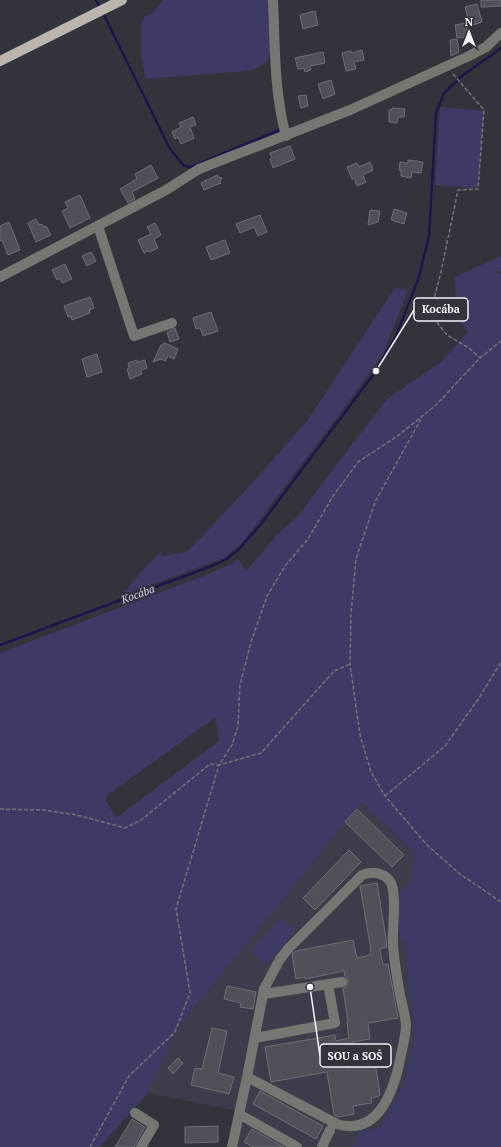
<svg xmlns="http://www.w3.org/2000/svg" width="501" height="1147" font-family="'PT Serif',serif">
	<rect width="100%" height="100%" fill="#33333b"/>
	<path fill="#3c3c4b" d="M362 803 414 852 411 884 399 936 405 944 414 1037 403 1086 380 1127 358 1132 353 1147H229L238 1111 148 1093 176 1030Z"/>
	<path fill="#3d3b66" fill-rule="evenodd" d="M163 0H270L273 53 266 62 256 69 244 71 146 79 141 56V25L144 17 154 12Z
		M440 107 484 111 478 188 435 185Z
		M501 256V271H498V273L501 274V1147H353L358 1132 380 1127 403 1086 414 1037 405 944 399 936 398 893 411 883 414 852 362 803 176 1030 148 1093 100 1147H0V653L206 575 233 563 238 559 246 571 277 535 300 514 317 490 387 399 441 362 468 332 458 319 456 306 455 277ZM216 717 219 741 116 818 106 800V796Z
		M395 288 408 290 383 354 341 412 242 543 224 558 126 594 125 591 142 571 161 552 162 556 186 552 191 548 256 479 307 421Z
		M281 918 296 931 266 965 250 951Z"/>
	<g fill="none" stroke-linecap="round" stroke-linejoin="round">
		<path stroke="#1e144e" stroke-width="2.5" d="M96 0 100 8
			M103 13 170 149 184 166 191 167 279 130
			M0 645 214 565 228 558 239 549 261 524 376 371 396 336 419 277 429 236 436 113 444 93 462 76 501 48"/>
	</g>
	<path fill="#4f5058" stroke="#6e6e78" d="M481 0H501V6L481 7Z
		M477 4 482 22 470 26 465 7Z
		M315 11 318 25 303 29 300 15Z
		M466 23 468 37 457 38 455 25Z
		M457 39 459 52 451 56 450 40Z
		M362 50 364 60 354 62 356 69 346 71 342 53 351 51 352 53Z
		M323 52 325 63 310 66 311 70 305 72 304 68 298 69 295 58Z
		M331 80 335 94 323 99 318 84Z
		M306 95 308 106 301 108 298 96Z
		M392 108 405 109 404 117H398L397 123 389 122V110H392Z
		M193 117 196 125 190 127 194 138 181 144 178 137 175 139 172 132 181 127 179 123Z
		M290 146 295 159 273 168 270 159 272 158 270 153Z
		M408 160 423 162 421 173 412 172 411 178 401 176V170H399L400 162 408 163Z
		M370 162 373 170 363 175 366 182 357 186 354 178 352 179 347 167 357 163 359 167Z
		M151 165 158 178 132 192 135 199 128 203 120 189 137 179 135 174Z
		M217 175 218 177 222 178 220 181 221 183 204 190 201 183Z
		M80 195 90 218 70 228 62 211 68 208 65 202Z
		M394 209 407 213 404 224 391 220Z
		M370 210 380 211 378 222 368 225Z
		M260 215 267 232 258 236 254 227 240 233 236 224Z
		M36 219 39 225 42 224 43 227 46 226 51 235 36 242 28 223Z
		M9 222 20 250 8 255 2 240 0 241V226Z
		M155 223 161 235 154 239 158 248 150 252 147 251 144 253 138 240 151 234 147 227Z
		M225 240 230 253 211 260 206 247Z
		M91 252 96 261 87 266 82 256Z
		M65 264 72 279 62 283 60 278 57 280 52 270Z
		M90 297 94 308 89 310 90 313 72 320 71 316 68 317 64 306Z
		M211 312 218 331 203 336 200 328 196 329 193 318Z
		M175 328 179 339 170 342 167 332Z
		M165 343 178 349 174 359 168 356 165 361 161 359 153 362 161 345Z
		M97 354 102 372 87 377 82 359Z
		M137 360 138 362 145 360 147 368 141 370 142 374 130 379 127 369 129 368 128 363Z
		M357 809 404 855 392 867 345 822Z
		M349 850 361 862 315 910 303 898Z
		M377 883 386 939 387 947 380 949 383 965 388 964 398 1018 368 1023 370 1039 352 1042 353 1046 343 1048 346 1068 375 1063 380 1094 379 1096 371 1098 372 1103 353 1106 354 1114 338 1117 334 1115 327 1072 271 1082 265 1047 335 1035 336 1041 349 1038 347 1022H348L343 988 346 987 348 981 345 976 344 971 305 979V977L296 979 292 954 296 951 353 940 357 958 370 955V951L371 950 360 886Z
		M227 986 256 992 253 1009 240 1007 241 1003 224 999Z
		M212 1028 227 1031 218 1073 234 1077 229 1094 191 1085 195 1068 202 1069Z
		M178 1058 183 1063 173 1074 168 1068Z
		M260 1091 323 1126 316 1139 253 1104Z
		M132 1119 145 1127 134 1147H115Z
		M218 1126V1142L185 1143V1127Z
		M252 1129 284 1147H254L244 1142Z"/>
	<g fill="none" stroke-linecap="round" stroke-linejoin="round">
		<path stroke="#727279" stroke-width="1.5" stroke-dasharray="4 2" stroke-linecap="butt" d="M453 74 484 110 478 189 458 190 441 272 434 299V311L438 324 447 335 469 348 480 358
			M421 419 375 502 356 559 351 614 350 664 360 735 371 772 385 796 427 845 460 874 501 902
			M385 796 445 746 479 698 501 662
			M0 809 43 810 77 815 125 828 141 820 210 764 219 765 232 745 238 726 240 685 251 642 267 596 285 566 308 539 333 496 358 462 399 435 436 405 480 358 501 341
			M90 1147 129 1076 175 1032 190 993 176 909 219 765 261 753 334 671 350 664"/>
		<path stroke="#787672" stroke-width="10" d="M273 0C275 45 274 92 286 136
			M98 226 134 336 172 323
			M0 277 166 190 199 169 350 110 469 56 486 47 501 33
			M264 994 342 982
			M255 1038 335 1023 328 984
			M135 1113 154 1125 141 1147
			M239 1114 297 1147
			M232 1147 247 1077 264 989 280 959 289 948 362 875C372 871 385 872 391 883 397 895 392 929 393 944 394 961 397 978 400 995 402 1004 405 1015 406 1025 406 1034 403 1045 401 1055 395 1087 380 1137 337 1124L247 1077
			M322 1147 330 1130"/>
		<path stroke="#bab6ae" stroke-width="10" d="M0 61 122 0"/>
	</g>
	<g text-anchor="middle" stroke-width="3.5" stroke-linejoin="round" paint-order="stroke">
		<g font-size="11" font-style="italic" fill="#cfd0f7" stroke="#33333b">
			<text transform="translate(138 594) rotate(-20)" y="4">Kocába</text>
		</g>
	</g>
	<path fill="none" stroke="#f3f4f9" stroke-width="1.5" d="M376 371L414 310M310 987L320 1056"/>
	<g fill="#f3f4f9" stroke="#33333b" stroke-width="1.5">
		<circle cx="376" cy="371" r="4"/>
		<circle cx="310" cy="987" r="4"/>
	</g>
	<g fill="#33333b" stroke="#f3f4f9" stroke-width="1.5">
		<rect x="414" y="298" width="54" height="23" rx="4"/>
		<rect x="320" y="1044" width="71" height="23" rx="4"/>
	</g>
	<g font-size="11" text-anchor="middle" font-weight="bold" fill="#f3f4f9">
		<text x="441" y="313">Kocába</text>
		<text x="355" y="1060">SOU a SOŠ</text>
	</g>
	<g transform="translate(469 32)" stroke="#33333b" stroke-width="3" paint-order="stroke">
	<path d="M0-3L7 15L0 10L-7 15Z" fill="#f3f4f9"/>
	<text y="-6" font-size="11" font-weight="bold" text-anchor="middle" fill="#f3f4f9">N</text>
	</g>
</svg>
